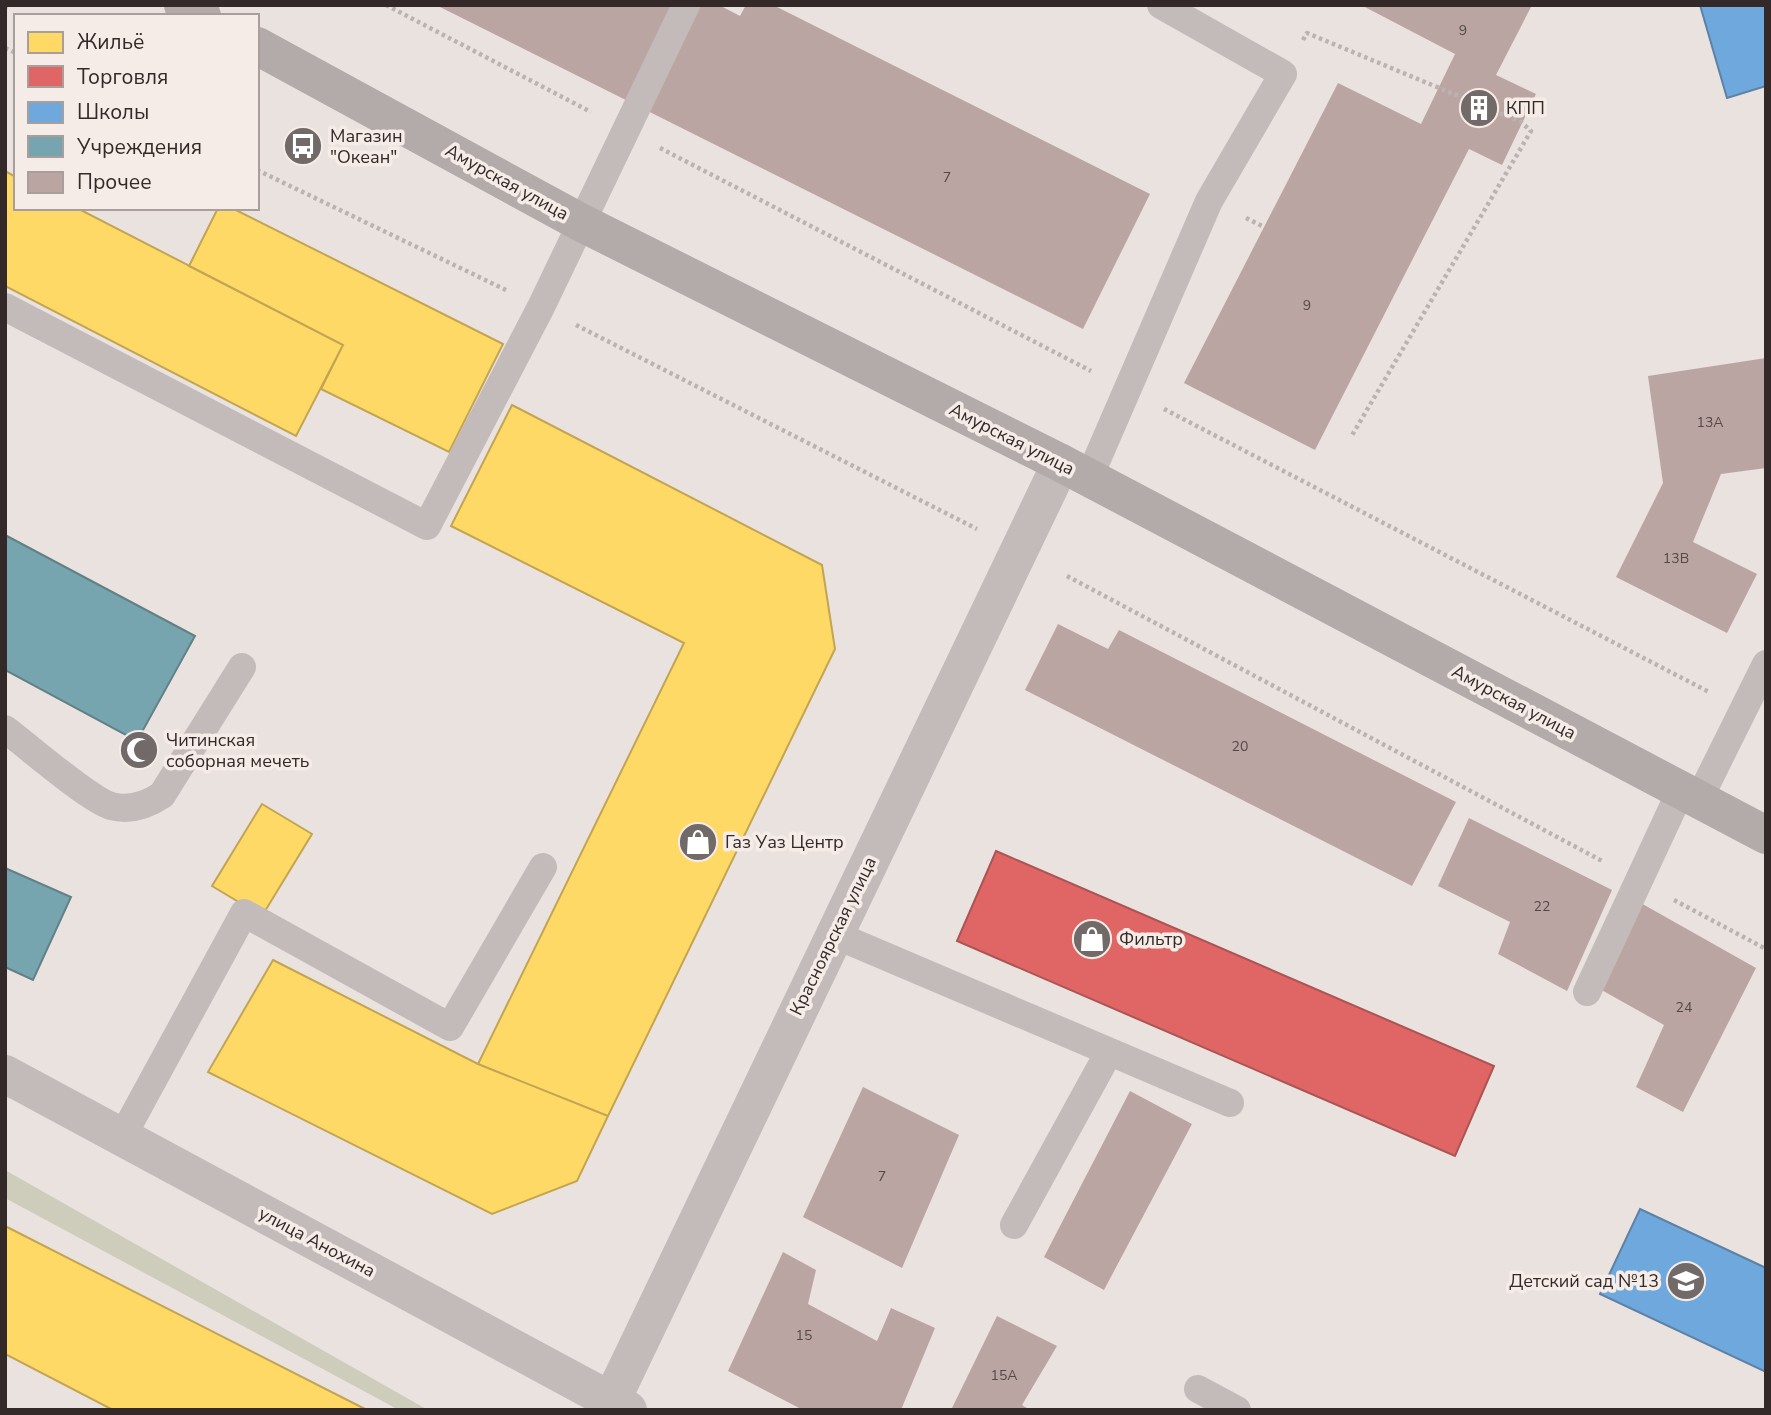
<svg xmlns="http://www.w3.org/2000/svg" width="1771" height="1415" font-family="'Nunito Sans',sans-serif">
	<rect width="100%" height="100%" fill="#eae2df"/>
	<path fill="#cecdbb" d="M5 1170 428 1410H399L5 1198Z"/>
	<path fill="#ffd966" stroke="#c2a453" stroke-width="2" d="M5 171 16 177V208H77L343 345 296 436 5 286Z
		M218 208H232L503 344 449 452 321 389 343 345 189 266Z
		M512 405 822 565 835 649 608 1116 478 1064 684 643 451 526Z
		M262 804 312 834 262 916 212 886Z
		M273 960 478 1064 608 1116 577 1181 492 1214 208 1072Z
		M5 1226 367 1410H113L5 1354Z"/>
	<path fill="#e06666" stroke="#ac5453" stroke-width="2" d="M996 851 1494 1066 1455 1156 957 941Z"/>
	<path fill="#6fa8dc" stroke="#5d82a6" stroke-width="2" d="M1700 5H1766V86L1727 98Z
		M1640 1209 1766 1268V1372L1600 1294Z"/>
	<path fill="#76a5af" stroke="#628086" stroke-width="2" d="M5 535 195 636 137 741 5 670Z
		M5 868 71 897 33 980 5 967Z"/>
	<path fill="#bba5a3" d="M436 5H719L740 16 746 5H773L1150 194 1083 329Z
		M1361 5H1532L1496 75 1536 94 1502 165 1469 149 1315 450 1184 383 1338 83 1421 124 1455 54Z
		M1766 358V468L1721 474 1693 542 1757 574 1727 633 1616 577 1663 483 1648 376Z
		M1058 624 1108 649 1119 630 1456 802 1412 886 1025 690Z
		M1469 818 1612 890 1567 991 1498 954 1510 922 1438 886Z
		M1639 902 1756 968 1683 1112 1636 1087 1664 1025 1598 988Z
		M863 1087 959 1135 902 1268 803 1217Z
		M1130 1091 1192 1124 1104 1290 1044 1257Z
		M783 1252 816 1270 808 1304 877 1341 891 1308 935 1328 901 1410H803L728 1371Z
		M997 1316 1057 1346 1022 1405 1030 1410H951Z"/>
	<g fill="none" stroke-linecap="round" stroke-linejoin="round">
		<path stroke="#bbb3b1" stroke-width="4.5" stroke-dasharray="3.5 3.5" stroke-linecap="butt" d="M386 5 591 112
			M5 8 7 5
			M1303 40 1307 33 1521 122 1531 131 1351 437
			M5 48 16 53
			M660 148 1091 371
			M257 170 506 290
			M1246 218 1264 227
			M576 325 977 529
			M1164 409 1709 692
			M1067 576 1604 862
			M1674 900 1766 949"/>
		<path stroke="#c2bbb9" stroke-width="28" d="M5 307 427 526 541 307 686 5
			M1089 478 1209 201 1283 74 1161 5
			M5 729C28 746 88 799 111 806 129 811 147 805 162 795L242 667
			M1699 799 1766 664
			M833 934 1230 1103
			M1587 992 1681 790
			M122 1137 244 913 450 1027 543 867
			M1014 1225 1109 1052
			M1198 1389 1237 1410"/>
		<path stroke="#c2bbb9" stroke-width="38" d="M5 1074 628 1410
			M607 1410 1061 463"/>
		<path stroke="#b3aba9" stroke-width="38" d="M183 5 202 16
			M257 46 580 222 1061 463 1766 835"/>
	</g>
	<defs>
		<g id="building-disc" transform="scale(2.0125)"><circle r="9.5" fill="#726a68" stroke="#f6ece7"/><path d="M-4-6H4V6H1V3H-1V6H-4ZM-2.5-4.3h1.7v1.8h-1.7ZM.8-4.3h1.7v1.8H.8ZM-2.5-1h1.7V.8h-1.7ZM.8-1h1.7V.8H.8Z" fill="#fff"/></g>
		<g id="bus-disc" transform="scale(2.0125)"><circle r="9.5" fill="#726a68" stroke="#f6ece7"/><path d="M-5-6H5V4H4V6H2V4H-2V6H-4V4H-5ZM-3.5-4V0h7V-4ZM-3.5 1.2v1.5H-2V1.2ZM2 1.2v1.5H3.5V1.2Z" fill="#fff"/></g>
		<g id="mosque-disc" transform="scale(2.0125)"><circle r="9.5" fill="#726a68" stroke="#f6ece7"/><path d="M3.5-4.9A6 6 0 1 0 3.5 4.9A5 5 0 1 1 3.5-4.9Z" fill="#fff"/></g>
		<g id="shop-disc" transform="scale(2.0125)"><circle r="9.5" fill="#726a68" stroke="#f6ece7"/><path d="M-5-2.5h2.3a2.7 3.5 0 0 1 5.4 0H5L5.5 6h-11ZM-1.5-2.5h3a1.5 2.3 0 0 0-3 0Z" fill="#fff"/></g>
		<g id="school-disc" transform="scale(2.0125)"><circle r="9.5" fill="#726a68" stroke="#f6ece7"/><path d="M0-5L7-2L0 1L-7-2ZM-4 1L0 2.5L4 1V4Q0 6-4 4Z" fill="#fff"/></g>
	</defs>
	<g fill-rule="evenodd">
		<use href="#building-disc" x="1479" y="108"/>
		<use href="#bus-disc" x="303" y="146"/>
		<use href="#mosque-disc" x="139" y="750"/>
		<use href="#shop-disc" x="698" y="842"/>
		<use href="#shop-disc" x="1092" y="939"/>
		<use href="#school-disc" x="1686" y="1281"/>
	</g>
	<g text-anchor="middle" stroke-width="7" stroke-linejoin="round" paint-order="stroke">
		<g font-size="14" fill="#544847">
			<text x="1463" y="35">9</text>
			<text x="947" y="182">7</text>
			<text x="1307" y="310">9</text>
			<text x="1710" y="427">13А</text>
			<text x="1676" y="563">13В</text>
			<text x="1240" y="751">20</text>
			<text x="1542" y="911">22</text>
			<text x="1684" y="1012">24</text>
			<text x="882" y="1181">7</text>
			<text x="804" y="1340">15</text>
			<text x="1004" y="1380">15А</text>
		</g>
		<g font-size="18" fill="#322928" stroke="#f6ece7" text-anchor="start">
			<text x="1506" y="114">КПП</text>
			<text x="330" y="142">Магазин<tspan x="330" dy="21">"Океан"</tspan></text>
			<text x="166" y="746">Читинская<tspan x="166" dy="21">соборная мечеть</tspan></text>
			<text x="725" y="848">Газ Уаз Центр</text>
			<text x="1119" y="945">Фильтр</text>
			<text x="1659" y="1287" text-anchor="end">Детский сад №13</text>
		</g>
		<g font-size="18" fill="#322928" stroke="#f6ece7">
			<text transform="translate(507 182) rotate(29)" y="6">Амурская улица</text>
			<text transform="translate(1012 439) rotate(27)" y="6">Амурская улица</text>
			<text transform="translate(1514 702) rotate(28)" y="6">Амурская улица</text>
			<text transform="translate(833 936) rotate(-64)" y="6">Красноярская улица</text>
			<text transform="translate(317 1242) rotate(28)" y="6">улица Анохина</text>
		</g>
	</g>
	<rect width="1771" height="1415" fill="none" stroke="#322928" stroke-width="14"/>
	<rect x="14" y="14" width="245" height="196" fill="#f6ece7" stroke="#a89e9b" stroke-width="2"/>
	<rect x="28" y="32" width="35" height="21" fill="#ffd966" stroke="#a89e9b" stroke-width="2"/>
	<text x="77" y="49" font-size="21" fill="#322928">Жильё</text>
	<rect x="28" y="66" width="35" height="21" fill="#e06666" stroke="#a89e9b" stroke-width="2"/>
	<text x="77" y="84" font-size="21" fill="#322928">Торговля</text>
	<rect x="28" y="102" width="35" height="21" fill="#6fa8dc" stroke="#a89e9b" stroke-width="2"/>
	<text x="77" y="119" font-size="21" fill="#322928">Школы</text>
	<rect x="28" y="136" width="35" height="21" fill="#76a5af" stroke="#a89e9b" stroke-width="2"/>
	<text x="77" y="154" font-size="21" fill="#322928">Учреждения</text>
	<rect x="28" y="172" width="35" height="21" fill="#bba5a3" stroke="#a89e9b" stroke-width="2"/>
	<text x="77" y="189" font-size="21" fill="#322928">Прочее</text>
</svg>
